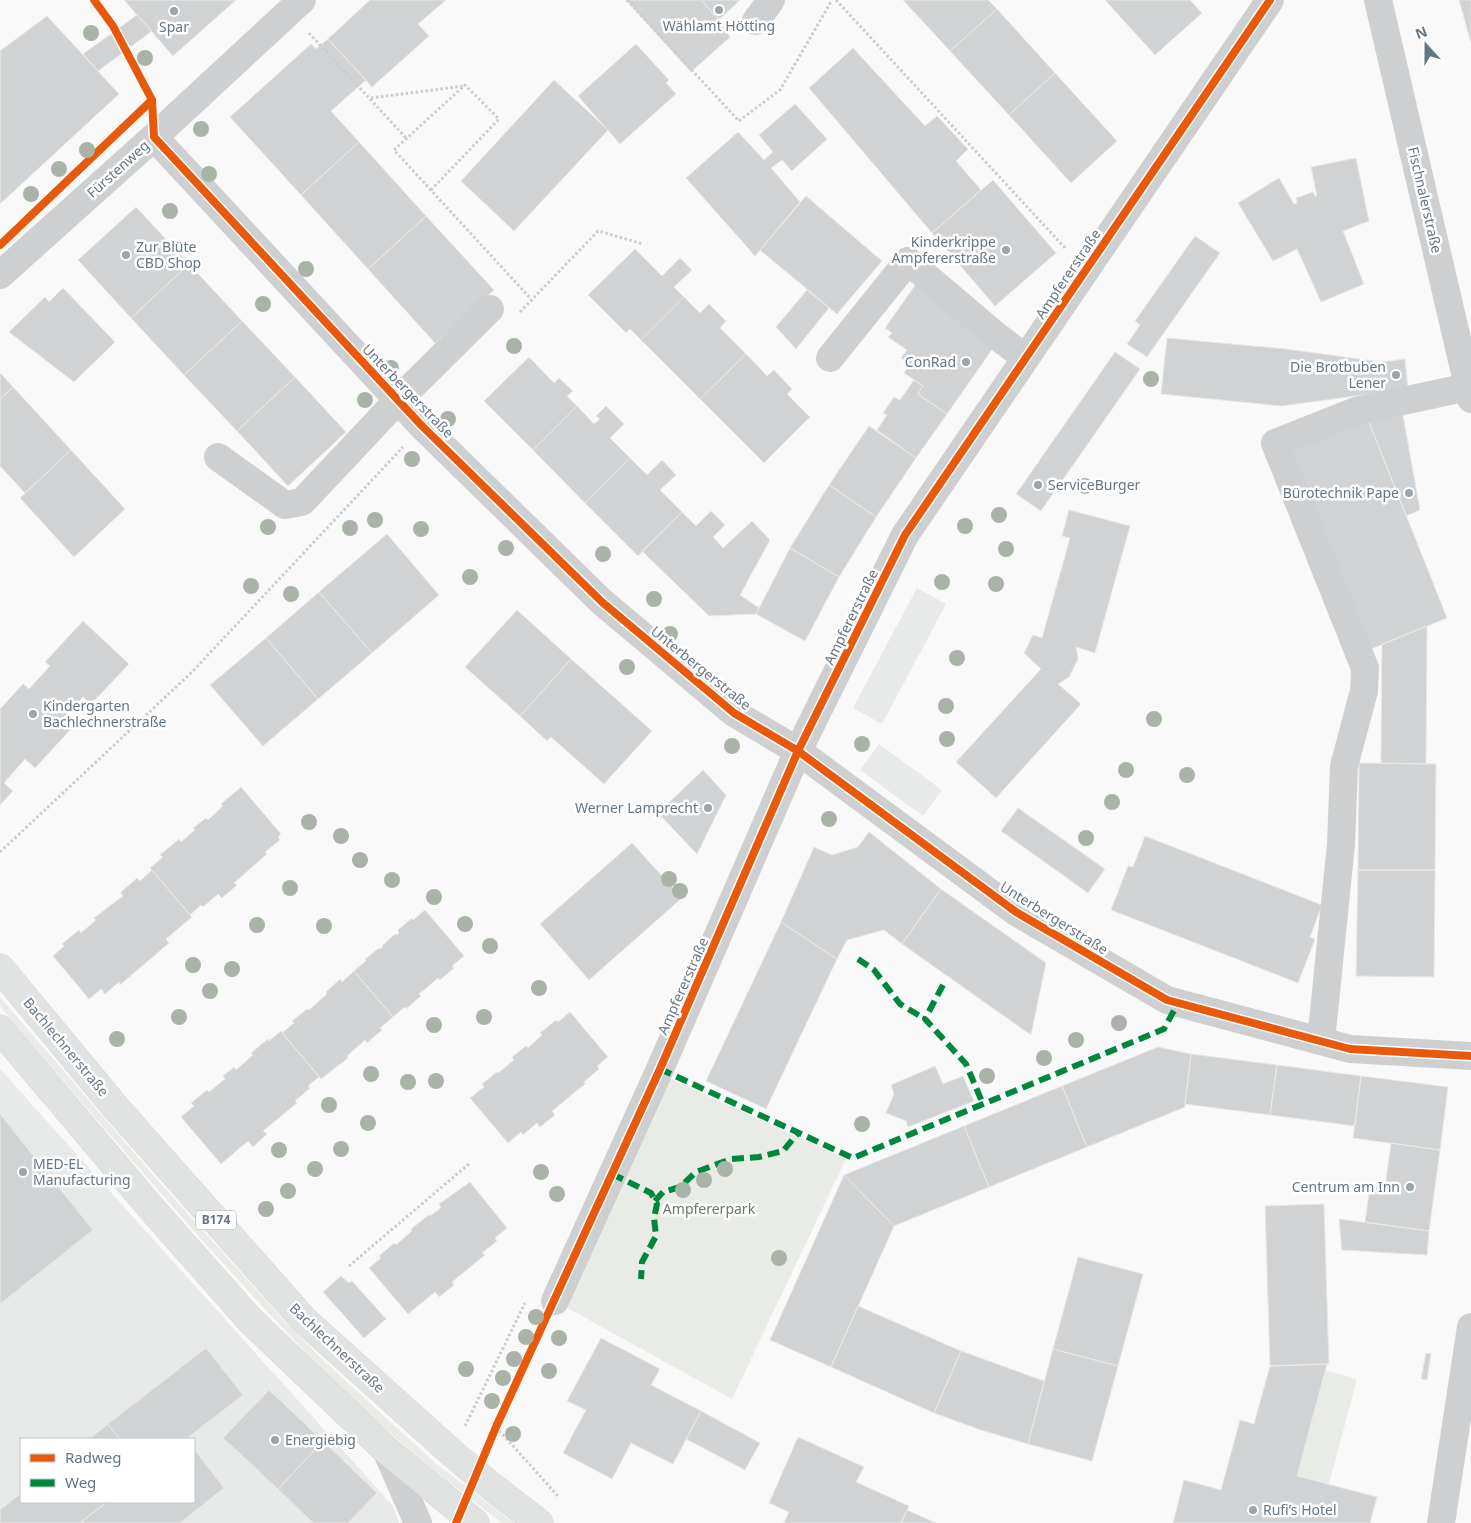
<svg xmlns="http://www.w3.org/2000/svg" width="1471" height="1523" font-family="'Noto Sans',sans-serif">
	<rect width="100%" height="100%" fill="#f9f9f9"/>
	<path fill="#e8e9e9" fill-rule="evenodd" d="M917 588 946 604 882 724 853 708Z
		M879 744 942 790 923 816 860 770Z
		M0 1069 393 1506 399 1523H0ZM21 1439H194V1502H21Z"/>
	<path fill="#e8ebe6" d="M0 997 154 1176 287 1324 321 1358 434 1462 514 1523H502C453 1486 404 1447 359 1405 303 1352 252 1295 200 1238 133 1162 66 1084 0 1006Z
		M658 1073 846 1159 732 1399 555 1301Z
		M1324 1370 1357 1379 1329 1484 1297 1476Z"/>
	<path fill="#d0d2d3" stroke="#e8e8e8" d="M124 0H236L173 56Z
		M370 0H446L418 24 429 36 372 87 328 39Z
		M626 0H701L719 20 730 37 691 72Z
		M701 0H740L719 20Z
		M903 0H988L997 9 950 51Z
		M1105 0H1190L1202 13 1155 55Z
		M1459 0H1471V43Z
		M997 9 1055 73 1009 115 950 51Z
		M137 15 152 31 98 71 83 54Z
		M47 16 119 94 0 204V51Z
		M328 39 366 80 331 111 359 142 301 195 230 117 311 44 316 49Z
		M636 44 669 80 666 83 676 94 620 144 578 96Z
		M853 48 925 126 937 116 968 149 956 161 981 190 932 233 809 88Z
		M1055 73 1117 141 1071 183 1009 115Z
		M554 80 608 130 514 231 461 181Z
		M795 104 827 139 792 171 782 160 771 168 800 202 755 256 686 178 738 132 764 160 773 152 759 135Z
		M359 142 426 216 368 269 301 195Z
		M1356 158 1369 221 1343 231 1364 284 1321 302 1297 249 1273 261 1238 203 1279 178 1294 204 1297 203 1296 198 1313 192 1315 196H1317L1311 167Z
		M993 180 1056 253 995 306 932 233Z
		M806 196 882 261 837 314 760 250Z
		M136 207 189 264 131 318 78 260Z
		M426 216 494 290 435 343 368 269Z
		M1195 236 1220 253 1147 357 1127 344 1140 325 1135 321Z
		M635 249 662 276 680 258 692 270 674 287 684 297 641 340 630 329 626 333 588 295Z
		M189 264 242 321 184 375 131 318Z
		M916 284 998 341 947 414 918 394 923 386 904 373 910 364 901 358 907 350 888 337 892 333 885 328Z
		M63 288 115 342 74 382 9 332 45 297 49 302Z
		M807 290 829 308 796 349 776 327Z
		M684 297 700 313 709 304 726 321 720 328 746 354 700 399 641 340Z
		M242 321 295 377 237 431 184 375Z
		M1167 338 1286 349 1381 362 1405 359 1408 389 1281 406 1161 394Z
		M1115 352 1140 369 1041 511 1016 494Z
		M746 354 767 376 774 370 792 389 787 394 810 417 764 463 700 399Z
		M529 357 554 383 559 378 573 391 567 396 577 406 533 450 484 401Z
		M0 373 13 387 0 399Z
		M295 377 346 432 288 486 237 431Z
		M914 380 923 386 918 394 947 414 916 458 877 430 887 415 883 413 894 397 900 400Z
		M13 387 71 450 25 493 0 466V399Z
		M1401 404 1420 510 1406 516 1367 417Z
		M577 406 594 424 600 419 596 416 606 406 624 424 610 438 630 458 585 503 533 450Z
		M1367 417 1447 618 1369 650 1289 448Z
		M869 426 916 458 876 517 829 485Z
		M71 450 125 509 74 557 20 498Z
		M630 458 647 475 662 460 676 475 660 490 682 512 638 556 585 503Z
		M829 485 876 517 839 577 790 548Z
		M1069 510 1130 526 1095 653 1076 647 1078 659 1069 677 1058 684 1081 704 996 798 956 762 1041 669 1024 653 1033 635 1042 638 1070 538 1062 536Z
		M711 511 725 525 713 537 723 548 752 521 770 540 740 595 759 608 756 614 709 616 642 551 682 512 696 526Z
		M387 534 439 595 372 653 319 592Z
		M790 548 839 577 805 641 756 614Z
		M319 592 372 653 318 699 266 638Z
		M517 610 571 659 520 716 465 667Z
		M83 621 129 664 91 704 83 697 61 720 71 729 35 768 25 759 4 783 13 791 0 805V709L23 684 29 689 50 666 45 662Z
		M1427 626 1426 764 1381 763 1382 644Z
		M266 638 318 699 263 746 210 685Z
		M571 659 652 731 604 784 551 737 547 741 520 716Z
		M1359 763 1436 764 1435 870H1358Z
		M703 770 726 795 697 854 658 813Z
		M241 787 281 834 278 837 280 840 265 852 267 854 234 883 237 885 222 898 218 894 203 907 201 905 190 915 150 868 163 857 160 855 179 839 181 842 195 830 193 828 206 818 208 820 223 806 221 804Z
		M1018 808 1105 869 1088 893 1001 831Z
		M869 832 941 889 902 944 884 930 847 940 837 959 781 922 814 847 832 855 858 847Z
		M1145 836 1322 905 1310 937 1315 939 1298 983 1111 910 1128 866 1133 867Z
		M632 843 682 898 589 980 540 924Z
		M152 870 192 917 166 939 169 943 120 985 119 982 105 994 101 989 89 999 53 956 64 946 62 944 79 930 81 933 96 920 94 918 123 896 121 892 137 878 140 881Z
		M1358 870H1435L1434 977 1356 976Z
		M941 889 1046 963 1031 1035 902 944Z
		M425 910 464 956 452 966 454 968 440 980 438 978 419 994 421 996 406 1009 405 1007 393 1017 354 971 366 961 365 959 379 948 380 949 383 947 382 946 395 934 397 935 399 933 398 930 412 918 413 920Z
		M781 922 837 959 766 1109 706 1081Z
		M354 971 393 1017 380 1028 382 1030 367 1043 365 1040 347 1056 348 1058 321 1079 282 1033 294 1023 292 1021 307 1009 309 1010 327 994 326 992 340 979 342 982Z
		M570 1012 608 1057 597 1066 599 1069 584 1082 585 1084 552 1111 555 1115 540 1127 537 1123 523 1135 521 1132 508 1143 470 1098 484 1087 482 1084 497 1072 498 1073 514 1060 512 1057 526 1046 528 1048 542 1035 540 1033 556 1020 558 1022Z
		M281 1031 319 1077 308 1086 310 1088 295 1101 297 1103 263 1131 267 1134 253 1147 248 1141 221 1164 181 1117 194 1106 191 1103 207 1090 209 1092 225 1079 223 1076 234 1067 236 1070 253 1055 251 1053 268 1039 269 1041Z
		M1158 1047 1191 1054 1185 1104V1107L1087 1147 1062 1086Z
		M1191 1054 1277 1065 1270 1115 1185 1104Z
		M1277 1065 1361 1076 1355 1126 1270 1115Z
		M935 1066 943 1084 963 1076 974 1101 908 1127 906 1121 886 1113 894 1094 891 1085Z
		M1361 1076 1448 1087 1440 1150 1353 1138Z
		M1062 1086 1087 1147 989 1187 964 1126Z
		M0 1114 93 1230 0 1304Z
		M964 1126 989 1187 894 1226 844 1175Z
		M1391 1143 1440 1150 1429 1231 1365 1222 1370 1186 1385 1188Z
		M844 1175 894 1226 831 1367 770 1340Z
		M470 1182 507 1228 495 1238 497 1241 482 1253 485 1255 452 1282 454 1285 439 1297 435 1292 408 1314 369 1268 381 1258 379 1256 394 1243 396 1245 412 1231 411 1229 429 1215 430 1216 441 1208 439 1204Z
		M1324 1204 1329 1364 1270 1366 1265 1206Z
		M1339 1219 1429 1231 1427 1255 1342 1250Z
		M1078 1257 1143 1274 1118 1366 1053 1349Z
		M341 1276 349 1283 352 1281 386 1319 364 1338 323 1292Z
		M858 1306 961 1351 934 1413 831 1367Z
		M601 1338 660 1369 651 1385 701 1411 673 1464 631 1443 612 1479 563 1453 586 1410 567 1401Z
		M206 1348 243 1395 186 1439H120L108 1424Z
		M1053 1349 1118 1366 1092 1461 1028 1444Z
		M961 1351 1044 1381 1028 1444 981 1430 934 1413Z
		M1426 1353 1431 1354 1427 1380 1421 1379Z
		M1327 1364 1297 1476 1377 1497 1370 1523H1173L1184 1480 1221 1490 1240 1420 1254 1424 1270 1366Z
		M269 1390 323 1441 278 1489 223 1438Z
		M701 1411 760 1443 745 1470 686 1439Z
		M108 1424 120 1439H89Z
		M798 1437 864 1467 856 1482 909 1506 901 1523H784L789 1512 769 1503Z
		M323 1441 377 1493 348 1523H313L278 1489Z
		M194 1449 224 1488 180 1523H80L107 1502H194Z
		M21 1493V1502H107L80 1523H0V1510Z
		M907 1510 936 1523H901Z"/>
	<g fill="none" stroke-linecap="round" stroke-linejoin="round">
		<g stroke="#d5d6d7" stroke-width="29">
			<path id="major" d="M0 968 117 1109 304 1320 452 1453 491 1486 539 1523
				M0 1029 151 1208 250 1320 386 1450 475 1523"/>
		</g>
		<path stroke="#cbcccd" stroke-width="3" stroke-dasharray="2.5 2.5" stroke-linecap="butt" d="M627 0 739 121 780 90 832 0
			M836 0 1066 249
			M309 33 407 139
			M371 98 464 86
			M431 190 499 119 465 85 394 150 531 299
			M520 312 598 231 643 244
			M0 852 192 672 403 447
			M349 1266 470 1163
			M465 1426 525 1303
			M496 1427 557 1495 556 1499"/>
		<path stroke="#cecfd0" stroke-width="28" d="M1378 0 1471 399
			M756 21 771 0
			M154 137 422 426 602 602 734 713 798 751 1016 912 1167 1000 1350 1049 1471 1056
			M0 275 154 137 302 0
			M830 358 908 261 994 334 1026 358
			M218 457 285 505 302 502 398 400 490 309
			M1321 1041 1341 844 1344 766 1364 691 1365 668 1275 443 1356 411 1468 387
			M555 1301 660 1069 798 751 905 535 1270 0
			M386 1450 418 1523
			M1441 1523 1471 1327"/>
		<use href="#major" stroke="#e1e2e2" stroke-width="28"/>
		<path stroke="#00873e" stroke-width="6" stroke-dasharray="12 6" stroke-linecap="butt" d="M858 959 874 970 900 1004 925 1019
			M943 985 925 1019 966 1064 983 1104
			M660 1069 853 1158 1164 1029 1178 1003
			M612 1174 651 1193 657 1204 654 1218 656 1236 642 1262 641 1279
			M655 1201 663 1192 680 1187 696 1172 731 1159 759 1157 783 1151 798 1133"/>
		<g stroke="#fff" stroke-width="11">
			<path id="cycleway" d="M94 0 113 26 152 100 154 137 422 426 602 602 734 713 798 751 1016 912 1167 1000 1350 1049 1471 1056
				M0 245 152 100
				M456 1523 496 1427 660 1069 798 751 905 535 1270 0"/>
		</g>
		<use href="#cycleway" stroke="#e8590c" stroke-width="8"/>
	</g>
	<g fill="#a9b3a7">
		<circle cx="91" cy="33" r="8"/>
		<circle cx="145" cy="58" r="8"/>
		<circle cx="201" cy="129" r="8"/>
		<circle cx="87" cy="150" r="8"/>
		<circle cx="59" cy="169" r="8"/>
		<circle cx="209" cy="174" r="8"/>
		<circle cx="31" cy="194" r="8"/>
		<circle cx="170" cy="211" r="8"/>
		<circle cx="306" cy="269" r="8"/>
		<circle cx="263" cy="304" r="8"/>
		<circle cx="514" cy="346" r="8"/>
		<circle cx="391" cy="368" r="8"/>
		<circle cx="1151" cy="379" r="8"/>
		<circle cx="365" cy="400" r="8"/>
		<circle cx="448" cy="419" r="8"/>
		<circle cx="412" cy="459" r="8"/>
		<circle cx="1085" cy="486" r="8"/>
		<circle cx="999" cy="515" r="8"/>
		<circle cx="375" cy="520" r="8"/>
		<circle cx="965" cy="526" r="8"/>
		<circle cx="268" cy="527" r="8"/>
		<circle cx="350" cy="528" r="8"/>
		<circle cx="421" cy="529" r="8"/>
		<circle cx="506" cy="548" r="8"/>
		<circle cx="1006" cy="549" r="8"/>
		<circle cx="603" cy="554" r="8"/>
		<circle cx="470" cy="577" r="8"/>
		<circle cx="942" cy="582" r="8"/>
		<circle cx="996" cy="584" r="8"/>
		<circle cx="251" cy="586" r="8"/>
		<circle cx="291" cy="594" r="8"/>
		<circle cx="654" cy="599" r="8"/>
		<circle cx="670" cy="634" r="8"/>
		<circle cx="957" cy="658" r="8"/>
		<circle cx="627" cy="667" r="8"/>
		<circle cx="946" cy="706" r="8"/>
		<circle cx="1154" cy="719" r="8"/>
		<circle cx="947" cy="739" r="8"/>
		<circle cx="862" cy="744" r="8"/>
		<circle cx="732" cy="746" r="8"/>
		<circle cx="1126" cy="770" r="8"/>
		<circle cx="1187" cy="775" r="8"/>
		<circle cx="1112" cy="802" r="8"/>
		<circle cx="829" cy="819" r="8"/>
		<circle cx="309" cy="822" r="8"/>
		<circle cx="341" cy="836" r="8"/>
		<circle cx="1086" cy="838" r="8"/>
		<circle cx="360" cy="860" r="8"/>
		<circle cx="669" cy="879" r="8"/>
		<circle cx="392" cy="880" r="8"/>
		<circle cx="290" cy="888" r="8"/>
		<circle cx="680" cy="891" r="8"/>
		<circle cx="434" cy="897" r="8"/>
		<circle cx="465" cy="924" r="8"/>
		<circle cx="257" cy="925" r="8"/>
		<circle cx="324" cy="926" r="8"/>
		<circle cx="490" cy="946" r="8"/>
		<circle cx="193" cy="965" r="8"/>
		<circle cx="232" cy="969" r="8"/>
		<circle cx="539" cy="988" r="8"/>
		<circle cx="210" cy="991" r="8"/>
		<circle cx="179" cy="1017" r="8"/>
		<circle cx="484" cy="1017" r="8"/>
		<circle cx="1119" cy="1023" r="8"/>
		<circle cx="434" cy="1025" r="8"/>
		<circle cx="117" cy="1039" r="8"/>
		<circle cx="1076" cy="1040" r="8"/>
		<circle cx="1044" cy="1058" r="8"/>
		<circle cx="371" cy="1074" r="8"/>
		<circle cx="987" cy="1076" r="8"/>
		<circle cx="436" cy="1081" r="8"/>
		<circle cx="408" cy="1082" r="8"/>
		<circle cx="329" cy="1105" r="8"/>
		<circle cx="368" cy="1123" r="8"/>
		<circle cx="862" cy="1124" r="8"/>
		<circle cx="341" cy="1149" r="8"/>
		<circle cx="279" cy="1150" r="8"/>
		<circle cx="315" cy="1169" r="8"/>
		<circle cx="725" cy="1169" r="8"/>
		<circle cx="541" cy="1172" r="8"/>
		<circle cx="704" cy="1180" r="8"/>
		<circle cx="683" cy="1190" r="8"/>
		<circle cx="288" cy="1191" r="8"/>
		<circle cx="557" cy="1194" r="8"/>
		<circle cx="266" cy="1209" r="8"/>
		<circle cx="779" cy="1258" r="8"/>
		<circle cx="536" cy="1317" r="8"/>
		<circle cx="526" cy="1337" r="8"/>
		<circle cx="559" cy="1338" r="8"/>
		<circle cx="514" cy="1359" r="8"/>
		<circle cx="466" cy="1369" r="8"/>
		<circle cx="549" cy="1371" r="8"/>
		<circle cx="503" cy="1378" r="8"/>
		<circle cx="492" cy="1401" r="8"/>
		<circle cx="513" cy="1434" r="8"/>
	</g>
	<g fill="#99a4ac" stroke="#fff" stroke-width="2">
		<circle cx="719" cy="10" r="5"/>
		<circle cx="174" cy="11" r="5"/>
		<circle cx="1006" cy="250" r="5"/>
		<circle cx="126" cy="255" r="5"/>
		<circle cx="966" cy="362" r="5"/>
		<circle cx="1396" cy="375" r="5"/>
		<circle cx="1038" cy="485" r="5"/>
		<circle cx="1409" cy="493" r="5"/>
		<circle cx="33" cy="714" r="5"/>
		<circle cx="708" cy="808" r="5"/>
		<circle cx="23" cy="1172" r="5"/>
		<circle cx="1410" cy="1187" r="5"/>
		<circle cx="275" cy="1440" r="5"/>
		<circle cx="1253" cy="1510" r="5"/>
	</g>
	<g text-anchor="middle" stroke-width="5" stroke-linejoin="round" paint-order="stroke">
		<rect fill="#fff" stroke="#939fa8" stroke-width="1" x="196" y="1210.5" width="40" height="19" rx="4"/>
		<g font-size="12" font-weight="bold" fill="#657683">
			<text x="216" y="1224">B174</text>
		</g>
		<g font-size="14" fill="#657683" stroke="#fff" text-anchor="end">
			<text x="719" y="31" text-anchor="middle">Wählamt Hötting</text>
			<text x="174" y="32" text-anchor="middle">Spar</text>
			<text x="996" y="247">Kinderkrippe<tspan x="996" dy="16">Ampfererstraße</tspan></text>
			<text x="136" y="252" text-anchor="start">Zur Blüte<tspan x="136" dy="16">CBD Shop</tspan></text>
			<text x="956" y="367">ConRad</text>
			<text x="1386" y="372">Die Brotbuben<tspan x="1386" dy="16">Lener</tspan></text>
			<text x="1048" y="490" text-anchor="start">ServiceBurger</text>
			<text x="1399" y="498">Bürotechnik Pape</text>
			<text x="43" y="711" text-anchor="start">Kindergarten<tspan x="43" dy="16">Bachlechnerstraße</tspan></text>
			<text x="698" y="813">Werner Lamprecht</text>
			<text x="33" y="1169" text-anchor="start">MED-EL<tspan x="33" dy="16">Manufacturing</tspan></text>
			<text x="1400" y="1192">Centrum am Inn</text>
			<text x="285" y="1445" text-anchor="start">Energiebig</text>
			<text x="1263" y="1515" text-anchor="start">Rufi’s Hotel</text>
		</g>
		<g font-size="14" fill="#657683" stroke="#fff">
			<text transform="translate(118 169) rotate(-42)" y="5">Fürstenweg</text>
			<text transform="translate(1425 200) rotate(77)" y="5">Fischnalerstraße</text>
			<text transform="translate(1068 274) rotate(-56)" y="5">Ampfererstraße</text>
			<text transform="translate(408 391) rotate(46)" y="5">Unterbergerstraße</text>
			<text transform="translate(851 617) rotate(-64)" y="5">Ampfererstraße</text>
			<text transform="translate(701 668) rotate(39)" y="5">Unterbergerstraße</text>
			<text transform="translate(1054 918) rotate(32)" y="5">Unterbergerstraße</text>
			<text transform="translate(683 986) rotate(-66)" y="5">Ampfererstraße</text>
			<text transform="translate(66 1047) rotate(50)" y="5">Bachlechnerstraße</text>
			<text transform="translate(337 1348) rotate(43)" y="5">Bachlechnerstraße</text>
		</g>
		<g font-size="14" fill="#687a64" stroke="#fff">
			<text x="709" y="1214">Ampfererpark</text>
		</g>
	</g>
	<rect x="20" y="1438" width="175" height="65" fill="#ffffff" stroke="#c1c8cd"/>
	<rect x="30" y="1454" width="25" height="8" fill="#e8590c" stroke="#c1c8cd"/>
	<text x="65" y="1463" font-size="15" fill="#657683">Radweg</text>
	<rect x="30" y="1479" width="25" height="8" fill="#00873e" stroke="#c1c8cd"/>
	<text x="65" y="1488" font-size="15" fill="#657683">Weg</text>
	<g transform="translate(1426 45) rotate(339)" stroke="#ffffff" stroke-width="4" paint-order="stroke">
	<path d="M0-4L9 19L0 12L-9 19Z" fill="#657683"/>
	<text y="-8" font-size="14" font-weight="bold" text-anchor="middle" fill="#657683">N</text>
	</g>
</svg>
